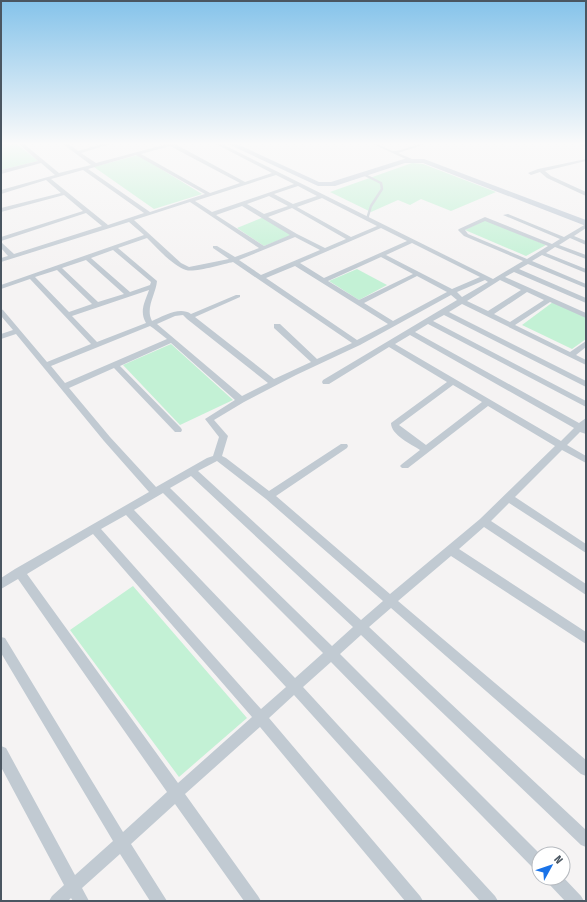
<svg xmlns="http://www.w3.org/2000/svg" width="587" height="902" font-family="'Fira Sans Condensed',sans-serif">
	<rect width="100%" height="100%" fill="#f5f3f3"/>
	<path fill="#c3f1d5" d="M13 144H17L38 161 1 170V147Z
		M138 155 202 194 154 209 94 167Z
		M412 163 423 164 496 192 451 211 421 199 410 205 398 200 371 212 330 192Z
		M264 217 292 235 264 246 237 228Z
		M485 220 546 245 526 256 465 230Z
		M357 269 387 285 359 300 329 281Z
		M553 302 586 317V339L572 349 522 325Z
		M171 344 233 400 180 425 123 365Z
		M133 586 247 718 179 777 70 630Z"/>
	<g fill="none" stroke-linecap="round" stroke-linejoin="round">
		<path stroke="#c1cad2" stroke-width="2.5" d="M363 174 381 183 382 189 371 206 367 219"/>
		<path fill="#c1cad2" fill-rule="evenodd" d="M2 144H10L1 147Z
			M19 144H24L59 173 91 165 63 144H69L78 151 102 144H110L81 153 96 163 167 144H175L245 182 272 173 216 144H222L493 279 523 261 464 236 458 230 459 229 485 217 552 244 560 239 503 215 508 214 564 237 586 224V228L574 236 586 241V245L570 238 559 245 586 255V259L555 247 546 253 586 269V273L542 255 532 261 586 284V288L528 264 519 269 586 298V303L514 272 505 277 586 313V318L550 302 515 325 570 352 586 341V347L576 355 586 360V365L462 304 449 312 586 381V387L444 315 433 321 586 401V407L428 324 415 332 579 423 586 418V434L580 432 567 445 586 456V463L562 450 515 497 586 544V553L509 503 491 521 586 584V595L484 527 459 549 586 632V644L451 556 398 601 586 760V776L581 774 391 608 369 627 586 830V847L581 845 361 635 340 654 540 854 539 871 534 869 331 662 303 687 495 896 498 901H480L294 695 269 718 420 896 423 901H405L260 727 185 794 258 896 261 901H244L175 804 131 844 167 901H150L120 854 82 888 89 901H73L71 898 68 901H49L52 896 64 885 1 767V746L6 748 75 875 113 841 1 653V637L5 638 123 832 167 792 18 579 1 589V578L15 569 149 492 104 441 16 334 1 339V334L13 330 1 316V309L3 310 47 362 91 344 30 279 1 289V285L144 235 129 222 1 262V258L8 256 1 248V242L14 254 102 226 86 213 1 241V237L83 211 64 195 1 212V208L61 193 46 180 1 194V190L55 175 41 163 1 174V170L38 161ZM170 146 240 183 210 193 141 154ZM136 155 205 194 150 212 88 169ZM83 170 144 213 108 225 51 179ZM276 175 294 184 212 212 195 201ZM298 186 317 196 293 204 274 194ZM269 196 288 206 264 214 247 204ZM322 198 377 226 351 237 297 207ZM190 202 259 248 235 257 217 246H213V248L229 259 189 267 181 263 134 220ZM242 206 290 235 264 246 216 215ZM292 208 346 239 325 248 297 234 268 217ZM485 221 548 246 527 259 468 234 465 230ZM381 228 407 241 324 278 300 263ZM295 237 320 250 261 275 239 260ZM147 238C157 248 173 266 186 270 194 273 223 264 233 262L352 343 317 359 280 324H274V328L311 362 274 379 195 317 240 297V295H236L191 314C180 306 163 316 152 321 145 308 156 294 157 281L118 248ZM412 243 480 277 452 289 386 255ZM113 250 151 282 150 285 130 292 91 258ZM381 257 413 274 359 300 328 281ZM86 260 124 294 98 302 62 268ZM295 266 388 324 357 340 266 278ZM57 270 92 304 69 312 35 277ZM417 276 447 292 393 321 364 303ZM485 280 488 282 462 297 457 292ZM500 280 521 290 488 311 467 301ZM149 290C145 302 139 311 146 323L97 342 72 316ZM527 292 544 300 510 322 494 314ZM451 295 457 300 323 380 322 382 323 384H329L389 347 447 382 391 423C391 435 411 444 420 450L402 464 400 466 402 468H408L488 406 555 446 480 519 390 594 276 496 347 448 348 446 347 444H341L269 491 226 458 222 456 228 436 214 420 244 402 296 375 360 345ZM183 315 187 319 268 383 242 396 157 324 175 316ZM150 326 153 328 167 339 65 383 51 366ZM410 335 574 428 561 441 395 344ZM171 343 235 400 205 419 219 437 213 456 207 458 156 487 110 437 69 388 114 368 175 432H181L182 430 181 428 120 366ZM453 385 482 402 426 445 399 425ZM217 461 266 499 383 601 361 620 198 471ZM191 476 353 627 332 646 170 488ZM163 493 323 653 295 678 134 510ZM126 515 286 687 261 709 101 529ZM93 534 252 717 178 783 27 574Z
			M373 144C381 144 387 150 394 151 403 151 414 144 425 144L398 153 412 159V160L410 161Z
			M580 144H586V147L580 145Z
			M586 159V161L545 171 551 176 586 192V196L547 178 540 172 531 175 528 173 538 169Z
			M563 877 581 896 584 901H565L548 883 545 878Z"/>
		<path fill="#c1cbd6" fill-rule="evenodd" d="M228 144H237L319 182H331L404 159H424L586 220V226L423 163H405L335 186H318Z"/>
	</g>
	<linearGradient id="sky" x2="0" y2="1"><stop stop-color="#85c3ea"/><stop offset="0.53" stop-color="#fafafa"/><stop offset="1" stop-color="#fafafa" stop-opacity="0"/></linearGradient>
	<rect width="587" height="271" fill="url(#sky)"/>
	<rect width="587" height="902" fill="none" stroke="#4a5661" stroke-width="4"/>
	<g transform="translate(551 866) rotate(50)"><circle r="19" fill="#ffffff" stroke="#b7bbc0"/>
	<path d="M0-3L7 15L0 10L-7 15Z" fill="#1a73e8"/>
	<text y="-6" font-size="11" font-weight="bold" text-anchor="middle" fill="#4a5661">N</text>
	</g>
</svg>
